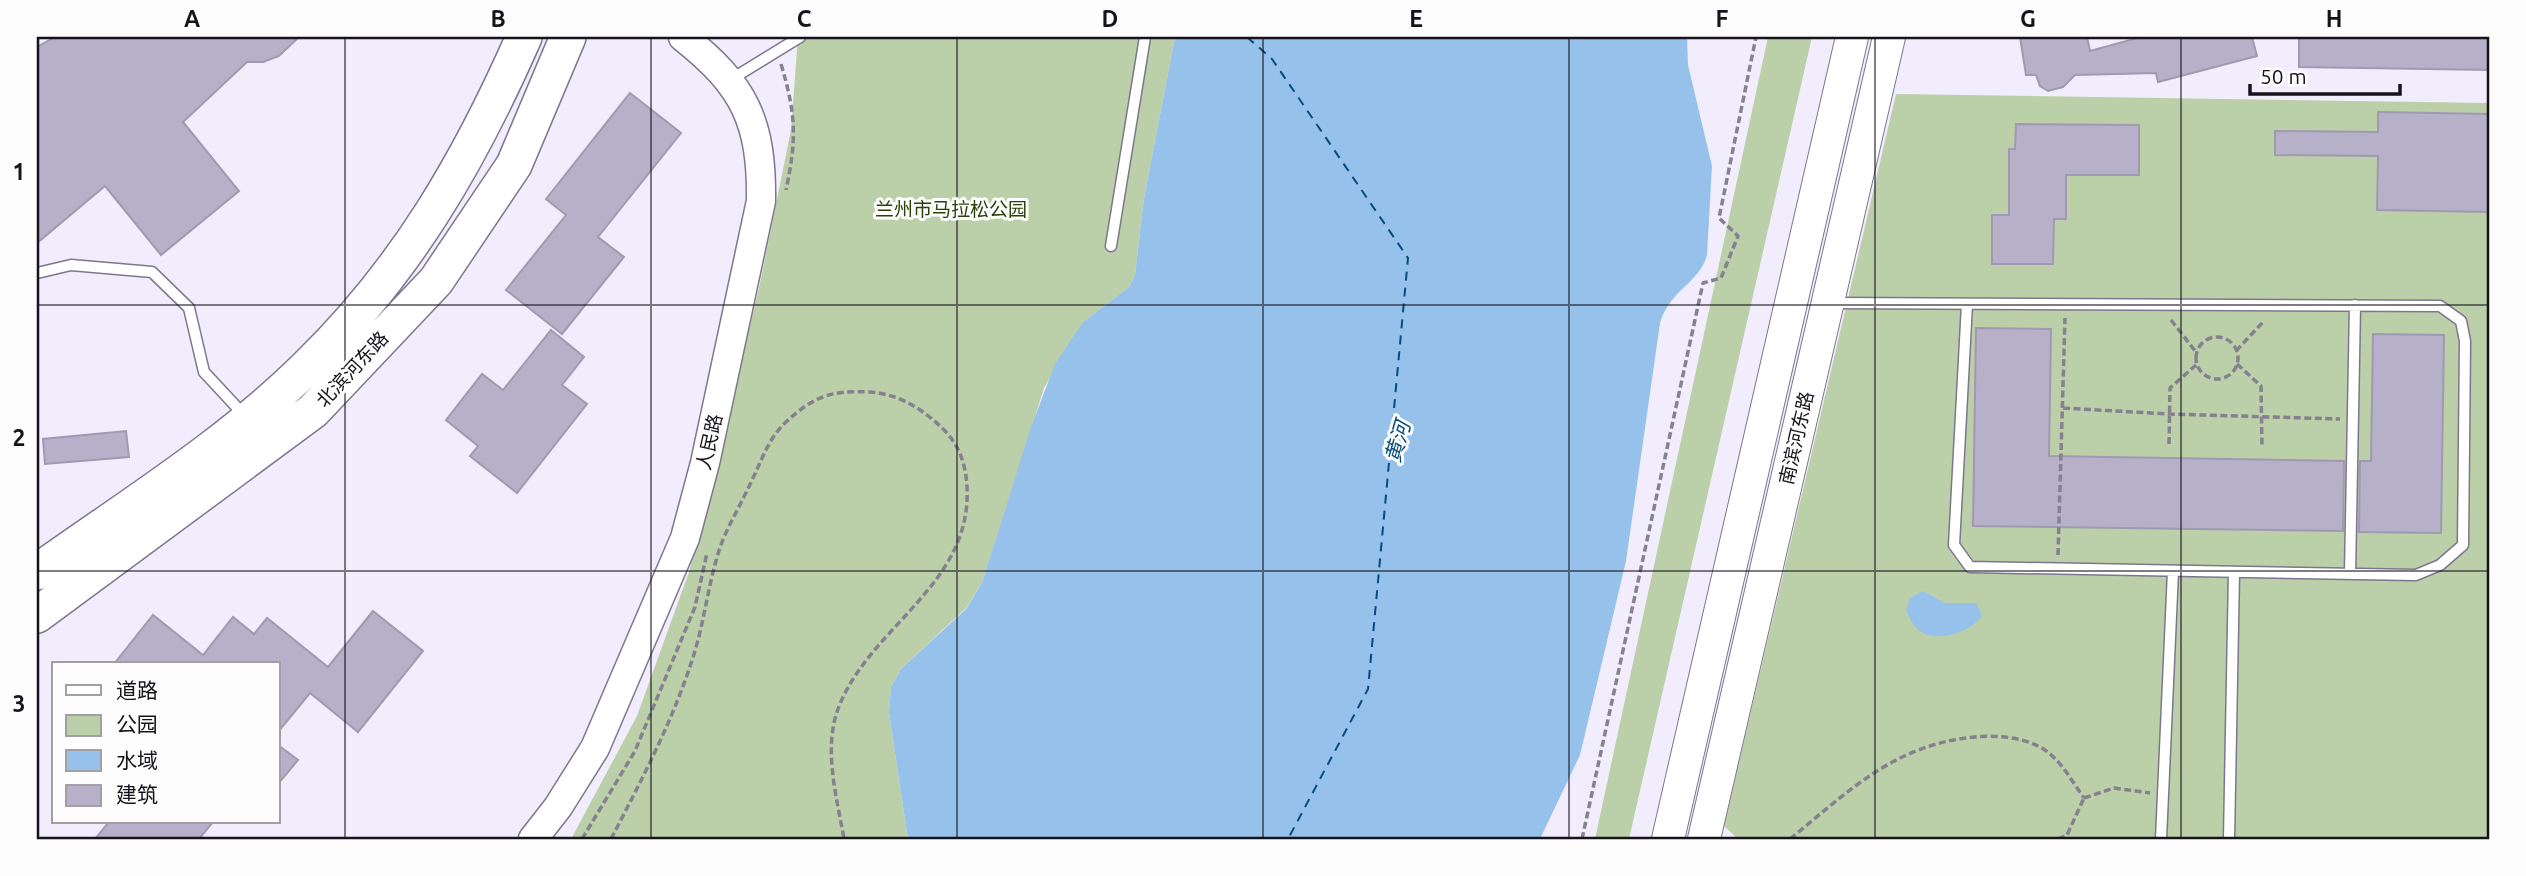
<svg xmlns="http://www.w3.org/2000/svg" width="2526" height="876" font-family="Ubuntu,'Noto Sans SC',sans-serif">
	<rect width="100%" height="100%" fill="#f1edfd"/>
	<path fill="#bbd0a8" d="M798 37H1175L1144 198 1135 275 1129 287 1083 322 1044 388 982 583 966 608 901 669 891 687 889 713 908 839H571L637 716 689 572 759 288 791 130Z
		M1768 37H1812L1629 839H1595Z
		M1896 94 2489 103V839H1738L1724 826Z"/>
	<path fill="#96c1ea" d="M1175 37H1687L1688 65 1712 166 1707 255C1699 284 1671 288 1660 323L1626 561 1580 755 1540 839H908L889 713 891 687 901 669 966 609 982 583 1031 427 1055 364 1083 322 1129 287 1135 275 1144 198Z
		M1923 591 1945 603H1976L1982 615C1973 632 1934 645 1917 629 1912 624 1909 616 1906 610L1910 598Z"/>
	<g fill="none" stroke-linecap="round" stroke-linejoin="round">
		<path stroke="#064c7e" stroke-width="2" stroke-dasharray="9 7" stroke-linecap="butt" d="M1247 37 1272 59 1408 258 1368 689 1288 839"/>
	</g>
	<path fill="#b7b0c9" stroke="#9f99b1" stroke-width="2" d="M55 37H299L279 56 263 62H247L183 122 239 191 161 255 105 186 37 243V47Z
		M2020 37H2087L2090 51 2141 37H2252L2257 56 2158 82 2156 73 2075 75 2063 87 2048 91 2040 86 2036 75H2026Z
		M2299 37H2489V70L2299 67Z
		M630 93 681 133 598 237 624 257 562 334 506 290 566 215 546 199Z
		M2378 112 2489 114V212L2377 210 2378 156 2275 155V131L2378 132Z
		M2016 124 2139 125V175H2066V219H2054L2053 264H1992V215H2009V149H2015Z
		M1976 328 2051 329 2049 456 2344 461 2343 531 1973 526Z
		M551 330 584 357 562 385 587 404 517 493 470 456 478 446 446 420 482 374 503 390Z
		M2373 334 2444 335 2441 533 2359 532 2360 461H2371Z
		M126 431 129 457 45 464 43 439Z
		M373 611 423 651 358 732 310 693 278 732V664H114L153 615 203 655 233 617 254 634 267 618 328 667Z
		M278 745 298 760 278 784Z
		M109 822H213L199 839H95Z"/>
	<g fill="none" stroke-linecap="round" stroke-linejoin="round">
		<g stroke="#7d768e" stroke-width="13">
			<path id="service" d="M730 80 800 37
				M1111 246 1145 37
				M37 273 71 265 152 272 189 308 204 372 245 416
				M1831 303 2440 306 2461 321 2465 341 2463 545 2440 565 2416 575 1970 567 1954 545 1967 304
				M2350 574 2355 305
				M2161 839 2173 571
				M2229 839 2234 572"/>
		</g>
		<g stroke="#7d768e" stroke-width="31">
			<path id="tertiary" d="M533 839 558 807 595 748 685 538 705 463 761 201C762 122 745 86 683 37"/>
		</g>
		<g stroke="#7d768e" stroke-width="34">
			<path id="secondary" d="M1668 839 1852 37
				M1704 839 1889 37"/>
		</g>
		<g stroke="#7d768e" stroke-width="38">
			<path id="primary" d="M37 572C128 507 227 446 307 367 406 271 469 162 524 37
				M37 615 313 411 436 281 514 165 568 37"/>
		</g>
		<path stroke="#85818e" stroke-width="3.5" stroke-dasharray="7 3.5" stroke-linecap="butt" d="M781 64C796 114 797 139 786 190
			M2171 320 2196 352
			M2196 358a21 21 0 1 1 42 0a21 21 0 1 1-42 0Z
			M2236 351 2263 322
			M2237 364 2261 386 2262 448
			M2063 408 2169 414 2340 419
			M2169 444 2170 388 2196 365
			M2058 555 2065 318
			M2084 798 2114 788 2150 793
			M582 839 635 751 695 607 707 553
			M611 839C642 779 674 719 694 654 706 616 709 574 724 537 733 517 744 498 753 478 763 457 769 438 786 422 814 396 832 390 870 392 900 394 926 411 946 432 960 447 966 466 967 487 972 586 869 626 838 709 823 750 837 798 844 839
			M1582 839 1703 283 1721 278 1738 236 1719 218 1756 37
			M1790 839C1849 791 1895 744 1975 737 1995 735 2020 737 2038 746 2059 756 2071 780 2084 798
			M2036 839H2045
			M2058 839 2067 835 2084 798"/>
		<use href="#service" stroke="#fff" stroke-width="10"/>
		<use href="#tertiary" stroke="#fff" stroke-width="28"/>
		<use href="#secondary" stroke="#fff" stroke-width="32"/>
		<use href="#primary" stroke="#fff" stroke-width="35"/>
	</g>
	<path fill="none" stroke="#16131c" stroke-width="2" stroke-opacity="0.55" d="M345 37V839M651 37V839M957 37V839M1263 37V839M1569 37V839M1875 37V839M2181 37V839M37 305H2489M37 571H2489"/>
	<g text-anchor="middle" stroke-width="6" stroke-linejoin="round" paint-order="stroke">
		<g font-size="19" fill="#2a410a" stroke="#fdfdfd">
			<text x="951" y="216">兰州市马拉松公园</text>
		</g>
		<g font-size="19" fill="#16131c" stroke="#fdfdfd">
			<text transform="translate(352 369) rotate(-47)" y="7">北滨河东路</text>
			<text transform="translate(1796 438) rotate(-77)" y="7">南滨河东路</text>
			<text transform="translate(709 442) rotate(-77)" y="7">人民路</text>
		</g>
		<g font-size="21" font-style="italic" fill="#064c7e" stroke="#fdfdfd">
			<text transform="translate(1398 442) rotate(-74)" y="7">黄河</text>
		</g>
	</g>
	<rect width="2526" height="876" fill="none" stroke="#fdfdfd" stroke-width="77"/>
	<rect x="52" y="662" width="228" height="161" fill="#fdfdfd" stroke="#a19fa3" stroke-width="2"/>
	<rect x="66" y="685" width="35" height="10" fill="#ffffff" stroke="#a19fa3" stroke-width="2"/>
	<text x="116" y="698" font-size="21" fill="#16131c">道路</text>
	<rect x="66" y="715" width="35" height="21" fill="#bbd0a8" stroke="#a19fa3" stroke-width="2"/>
	<text x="116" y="732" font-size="21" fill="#16131c">公园</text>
	<rect x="66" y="750" width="35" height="21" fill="#96c1ea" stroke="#a19fa3" stroke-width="2"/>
	<text x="116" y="768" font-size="21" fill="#16131c">水域</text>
	<rect x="66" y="785" width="35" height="21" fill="#b7b0c9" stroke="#a19fa3" stroke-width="2"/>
	<text x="116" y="802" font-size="21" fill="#16131c">建筑</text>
	<path d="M2250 84v10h150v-10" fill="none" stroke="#16131c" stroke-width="3.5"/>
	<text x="2260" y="84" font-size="21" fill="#16131c" stroke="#fdfdfd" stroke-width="5" paint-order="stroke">50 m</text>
	<rect x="38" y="38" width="2450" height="800" fill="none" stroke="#16131c" stroke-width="2.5"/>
	<g font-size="23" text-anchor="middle" font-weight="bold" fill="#16131c">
		<text x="192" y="27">A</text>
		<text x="498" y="27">B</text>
		<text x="804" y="27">C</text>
		<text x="1110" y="27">D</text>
		<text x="1416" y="27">E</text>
		<text x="1722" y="27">F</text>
		<text x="2028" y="27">G</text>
		<text x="2334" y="27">H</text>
		<text x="19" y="180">1</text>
		<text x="19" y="446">2</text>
		<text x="19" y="712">3</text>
	</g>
</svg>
